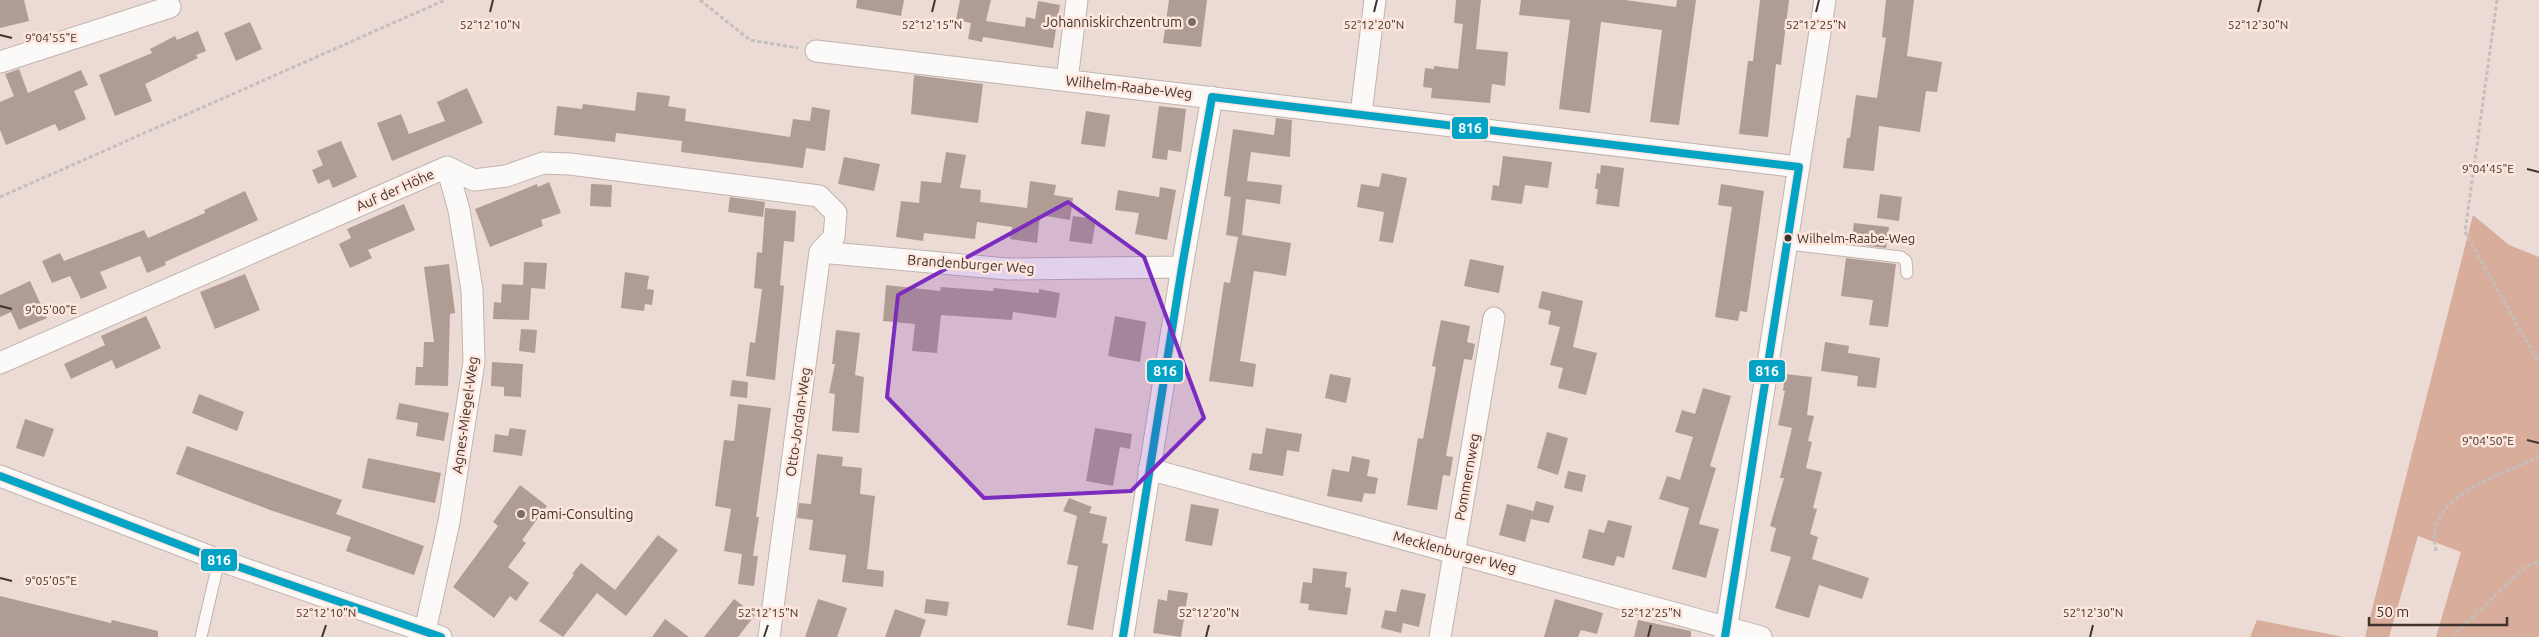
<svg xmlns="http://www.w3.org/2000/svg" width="2539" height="637" font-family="Ubuntu,sans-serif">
	<rect width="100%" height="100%" fill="#ecdbd5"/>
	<path fill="#d8ad9c" d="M2473 215 2509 245 2539 257V637H2436L2461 552 2418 536 2389 637H2365Z
		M2257 620 2344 637H2250Z"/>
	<path fill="#af9c94" d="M0 0H24L29 21 0 28Z
		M857 0H904L901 16 856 8Z
		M960 0H991L986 21 1025 27 1026 17 1035 19 1038 1 1060 5 1053 48 983 37 982 42 968 39 971 23 956 20Z
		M1169 0H1207L1201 47 1163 43Z
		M1456 0H1481L1476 49 1508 52 1505 86 1492 84 1490 103 1431 98 1432 88 1423 87 1425 68 1434 69V66L1458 69 1463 24 1454 23Z
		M1521 0H1625L1676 7 1677 0H1696L1679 125 1650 122 1662 30 1601 22 1590 113 1559 109 1570 20 1519 15Z
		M1760 0H1789L1781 65 1776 64 1768 137 1739 134 1748 61H1753Z
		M1886 0H1914L1907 56 1942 62 1937 92 1926 91 1920 132 1879 126 1874 171 1843 168 1847 138H1850L1856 95 1877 98 1886 38 1882 37Z
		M250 22 262 49 236 61 224 33Z
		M198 31 206 51 196 55 198 58 145 84 152 101 115 116 99 75 152 53 150 49 175 36 177 40Z
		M19 69 28 93 81 70 88 85 74 91 86 119 59 131 55 124 6 145 0 130V102L14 96 5 74Z
		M914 75 983 84 978 123 911 114Z
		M467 88 483 123 392 161 377 123 401 114 409 134 445 121 437 102Z
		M637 92 670 96 668 106 686 109 685 121 790 137 793 119 810 121 812 107 830 110 825 151 806 148 803 168 681 152 682 141 616 133 615 142 554 135 557 106 582 109 583 104 635 111Z
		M1159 106 1186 109 1181 152 1168 150 1167 160 1152 158Z
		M1086 111 1110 115 1105 147 1081 144Z
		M1276 118 1292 120 1290 157 1251 152 1247 181 1282 185 1280 204 1246 199 1242 235 1291 243 1286 276 1254 271 1240 361 1256 364 1253 387 1209 381 1224 282 1230 283 1238 237 1226 235 1231 197 1224 196 1233 129 1274 135Z
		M341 141 357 177 333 188 329 179 318 184 312 170 323 165 317 151Z
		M946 152 966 155 960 188 981 190 980 202 1027 208 1030 181 1056 185 1054 195 1073 198 1070 220 1040 215 1037 243 1010 239 1012 227 977 222 975 239 924 233 923 241 896 237 901 201 919 203 921 181 941 183Z
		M1503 156 1552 162 1548 188 1525 185 1522 204 1491 200 1493 185 1499 186Z
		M844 157 880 164 874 191 838 184Z
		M1601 165 1624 168 1619 207 1596 204 1598 189H1595L1597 173 1600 174Z
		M1382 173 1407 178 1393 243 1379 241 1384 212 1357 207 1361 184 1379 187Z
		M549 182 561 213 541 220 543 226 490 247 475 209 537 184 538 187Z
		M591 184 612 185 611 207 590 206Z
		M1721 184 1764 191 1747 312 1740 311 1738 321 1715 317 1732 207 1718 205Z
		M1160 187 1176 190 1167 240 1135 234 1139 213 1115 210 1118 190 1159 197Z
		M245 191 258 220 165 262 166 265 147 273 140 256 100 272 107 288 81 299 70 276 52 283 42 261 60 253 64 261 144 230 148 238 205 213 204 210Z
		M1880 194 1902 197 1899 221 1877 218Z
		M730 197 765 202 763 217 728 212Z
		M404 204 415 230 368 250 372 258 350 268 339 244 351 238 347 229Z
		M765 208 796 211 794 242 784 241 780 285 784 286 775 380 746 376 750 342 755 343 762 289 754 288 757 252 762 253Z
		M1073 216 1096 219 1092 244 1069 241Z
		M1854 223 1889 227 1886 248 1851 244Z
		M1846 258 1896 264 1888 327 1869 325 1873 300 1841 296Z
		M1470 259 1504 266 1499 293 1464 286Z
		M524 262 547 263 545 289 531 288 529 320 493 319 494 302 501 303 502 284 523 285Z
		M449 264 455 313 450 314 448 386 415 385 416 367H423L424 342H434L424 267Z
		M625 272 649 276 647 289 654 290 652 305 645 304 644 311 621 308Z
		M245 274 260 310 215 329 200 292Z
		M30 281 47 318 19 330 11 312 0 317V295Z
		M886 285 940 291 941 287 993 291 994 288 1039 293V289L1060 293 1056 318 1013 312 1012 320 941 315 937 353 912 351 915 324 883 321Z
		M1542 291 1583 301 1573 347 1597 353 1586 395 1558 388 1563 368 1550 365 1560 327 1548 324 1551 311 1538 308Z
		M146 316 161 348 116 369 112 360 71 379 64 364 105 345 101 336Z
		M1115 316 1146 322 1140 362 1108 356Z
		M1441 320 1470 326 1467 342 1475 344 1472 360 1464 359 1446 456 1453 457 1450 476 1443 475 1437 510 1407 505 1418 438 1423 439 1436 367 1432 366Z
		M521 329 537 330 535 353 519 351Z
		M836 330 860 333 855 375 864 377 859 433 832 431 835 394 829 393 835 364H832Z
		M1825 342 1849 346 1848 353 1880 358 1876 388 1857 386 1858 376 1821 371Z
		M492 362 523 364 521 397 504 396V387L491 386Z
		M1330 374 1351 378 1346 403 1325 398Z
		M1785 374 1812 377 1807 415 1814 416 1808 441 1812 442 1806 468 1822 472 1813 508 1817 509 1810 534 1818 537 1812 559 1869 578 1862 599 1819 585 1809 618 1775 608 1791 557 1770 551 1776 528 1770 526 1784 478H1780L1792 428 1778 425 1785 391H1783Z
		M732 380 748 382 747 398 730 396Z
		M1703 388 1731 396 1710 466 1716 468 1699 524 1719 529 1706 578 1672 569 1689 508 1659 499 1667 476 1680 480 1693 437 1675 432 1682 410 1695 414Z
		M199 394 244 412 237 431 192 413Z
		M399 403 449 413 444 441 416 436 418 423 396 419Z
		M738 404 771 408 756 517H759L753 556H758L754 586 738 584 742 554 747 555 724 551 731 509 715 506 724 440 734 441Z
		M25 419 54 429 44 457 16 448Z
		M510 428 526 430 522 456 493 452 495 434 508 436Z
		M1095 428 1132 434 1130 449 1120 447 1113 486 1086 481Z
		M1266 428 1302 434 1299 452 1287 450 1283 476 1249 470 1252 453 1262 454Z
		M1547 432 1568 438 1558 475 1537 468Z
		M187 446 342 500 336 514 424 546 414 575 346 551 351 537 270 510 176 474Z
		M817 454 843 457 842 466 862 468 860 494 875 496 867 569 884 571 883 587 842 582 846 555 809 550 813 520 797 518 799 503 811 504Z
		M1352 456 1370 460 1367 476 1378 478 1375 494 1364 493 1362 502 1327 496 1332 469 1349 472Z
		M368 458 441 473 435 503 362 488Z
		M1568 471 1586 475 1582 492 1564 488Z
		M520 485 547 506 522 540 526 543 508 567 529 583 516 601 510 596 494 618 453 587 498 526 493 522Z
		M1069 498 1092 507 1089 513 1107 517 1102 543 1108 544 1093 630 1067 625 1078 566 1067 564 1077 516 1063 511Z
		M1536 501 1554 506 1549 523 1531 519Z
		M1191 504 1219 509 1212 546 1185 541Z
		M1507 504 1533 511 1525 542 1499 535Z
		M1608 520 1632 526 1624 558 1617 556 1614 566 1582 558 1589 529 1604 533Z
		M658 535 678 550 626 616 597 593 563 637 539 621 574 575 572 574 581 563 615 590Z
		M1313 568 1347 572 1345 587 1351 588 1347 615 1308 610 1309 604 1300 603 1303 582 1312 583Z
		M1401 589 1426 594 1419 627 1403 623 1401 633 1381 628 1385 610 1396 612Z
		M1168 590 1188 593 1181 637 1153 633 1158 599 1167 601Z
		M0 596 111 623 112 620 158 631V637H0Z
		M734 599 755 615 738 637H704Z
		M818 599 847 608 837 637H805Z
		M926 599 949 602 947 616 924 613Z
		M1555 599 1603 613 1597 634 1581 630 1578 637H1544Z
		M895 609 926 620 920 637H885Z
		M665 619 689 637H652Z
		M1638 620 1691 631V637H1634Z"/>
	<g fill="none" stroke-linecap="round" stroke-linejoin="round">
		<g stroke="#c0b3ae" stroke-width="13">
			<path id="service" d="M1788 244 1901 257 1906 261 1907 273
				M201 637 219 560"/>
		</g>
		<g stroke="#c0b3ae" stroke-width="23">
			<path id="minor" d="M816 51 1799 167
				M0 62 170 7
				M1067 80 1077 0
				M1361 114 1375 0
				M820 252 1007 269 1182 267
				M0 363 447 167 474 180 506 176 543 163 570 164 819 196 836 213 834 237 820 252 769 637
				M1149 469 1761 637
				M0 476 219 560 441 637
				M425 631 449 522 474 362 472 290 459 210 447 167
				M1123 637 1182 267 1212 97
				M1440 637 1494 318
				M1725 637 1825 0"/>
		</g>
		<path stroke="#c4bfbc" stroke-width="3" stroke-dasharray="4 2.5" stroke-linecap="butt" d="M700 0 750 40 798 48
			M2497 0 2465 232 2539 363
			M0 197 445 0
			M2436 551C2422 497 2498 476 2535 459L2539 453
			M2452 637 2525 567 2539 562"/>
		<use href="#service" stroke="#fcfaf9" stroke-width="11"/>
		<use href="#minor" stroke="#fcfaf9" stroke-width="21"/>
		<g stroke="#ffe6dc" stroke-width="11">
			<path id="bus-1" d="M0 476 219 560 441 637
				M1123 637 1182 267 1212 97 1799 167 1725 637"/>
		</g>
		<use href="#bus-1" stroke="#03a3c6" stroke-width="8"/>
	</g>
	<path fill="#7b2cbf" fill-opacity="0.2" stroke="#7b2cbf" stroke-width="4" stroke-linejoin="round" d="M1068 202 1144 257 1204 418 1131 491 984 498 887 397 898 295Z"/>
	<path fill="none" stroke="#3f332e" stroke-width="2" d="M490 12 493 0M932 12 935 0M1374 12 1377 0M1816 12 1819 0M2258 12 2261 0M0 35 12 38M2527 169 2539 172M0 306 12 309M2527 440 2539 443M0 578 12 581M322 637 326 625M764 637 768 625M1206 637 1209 625M1648 637 1651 625M2090 637 2093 625"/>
	<g fill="#7c6e68" stroke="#ffe6dc" stroke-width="2">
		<circle cx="1192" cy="22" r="5"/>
		<circle cx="521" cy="514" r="5"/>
	</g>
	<circle fill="#3f332e" stroke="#ffe6dc" stroke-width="2" cx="1788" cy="238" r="4.5"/>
	<g text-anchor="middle" stroke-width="5" stroke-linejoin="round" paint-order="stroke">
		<g font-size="13" fill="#3f332e" stroke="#ffe6dc" text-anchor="start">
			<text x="1797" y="243">Wilhelm-Raabe-Weg</text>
		</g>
		<g font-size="14" fill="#3f332e" stroke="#ffe6dc" text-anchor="end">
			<text x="1182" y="27">Johanniskirchzentrum</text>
			<text x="531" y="519" text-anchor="start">Pami-Consulting</text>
		</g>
		<g font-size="14" fill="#3f332e" stroke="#ffe6dc">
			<text transform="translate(1129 87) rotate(6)" y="5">Wilhelm-Raabe-Weg</text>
			<text transform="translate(395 190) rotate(-24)" y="5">Auf der Höhe</text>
			<text transform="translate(971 264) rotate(4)" y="5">Brandenburger Weg</text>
			<text transform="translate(465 415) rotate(-82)" y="5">Agnes-Miegel-Weg</text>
			<text transform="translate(798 422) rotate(-82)" y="5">Otto-Jordan-Weg</text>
			<text transform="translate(1467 477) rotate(-80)" y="5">Pommernweg</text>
			<text transform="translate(1455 552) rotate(15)" y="5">Mecklenburger Weg</text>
		</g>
	</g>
	<g font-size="12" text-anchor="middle" fill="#3f332e" stroke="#ffe6dc" stroke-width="5" stroke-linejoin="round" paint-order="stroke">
		<text x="490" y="29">52°12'10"N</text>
		<text x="932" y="29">52°12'15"N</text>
		<text x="1374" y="29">52°12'20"N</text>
		<text x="1816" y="29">52°12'25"N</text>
		<text x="2258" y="29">52°12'30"N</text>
		<text x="51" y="42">9°04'55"E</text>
		<text x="2488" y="173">9°04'45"E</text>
		<text x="51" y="314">9°05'00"E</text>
		<text x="2488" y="445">9°04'50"E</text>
		<text x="51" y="585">9°05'05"E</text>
		<text x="326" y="617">52°12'10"N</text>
		<text x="768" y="617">52°12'15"N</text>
		<text x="1209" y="617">52°12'20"N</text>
		<text x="1651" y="617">52°12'25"N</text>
		<text x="2093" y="617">52°12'30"N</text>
	</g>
	<g stroke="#ffe6dc" stroke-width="2">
		<rect x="1451" y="116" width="38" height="24" rx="5" fill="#03a3c6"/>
		<rect x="1748" y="359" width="38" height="24" rx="5" fill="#03a3c6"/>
		<rect x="1146" y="359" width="38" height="24" rx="5" fill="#03a3c6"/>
		<rect x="200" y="548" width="38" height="24" rx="5" fill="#03a3c6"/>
	</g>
	<g font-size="14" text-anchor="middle" font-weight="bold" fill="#fff">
		<text x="1470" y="133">816</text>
		<text x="1767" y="376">816</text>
		<text x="1165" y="376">816</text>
		<text x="219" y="565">816</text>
	</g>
	<path d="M2369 617v8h138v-8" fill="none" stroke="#3f332e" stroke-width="2.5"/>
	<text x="2376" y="617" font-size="15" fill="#3f332e" stroke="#ffe6dc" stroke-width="4" paint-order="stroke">50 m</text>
</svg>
